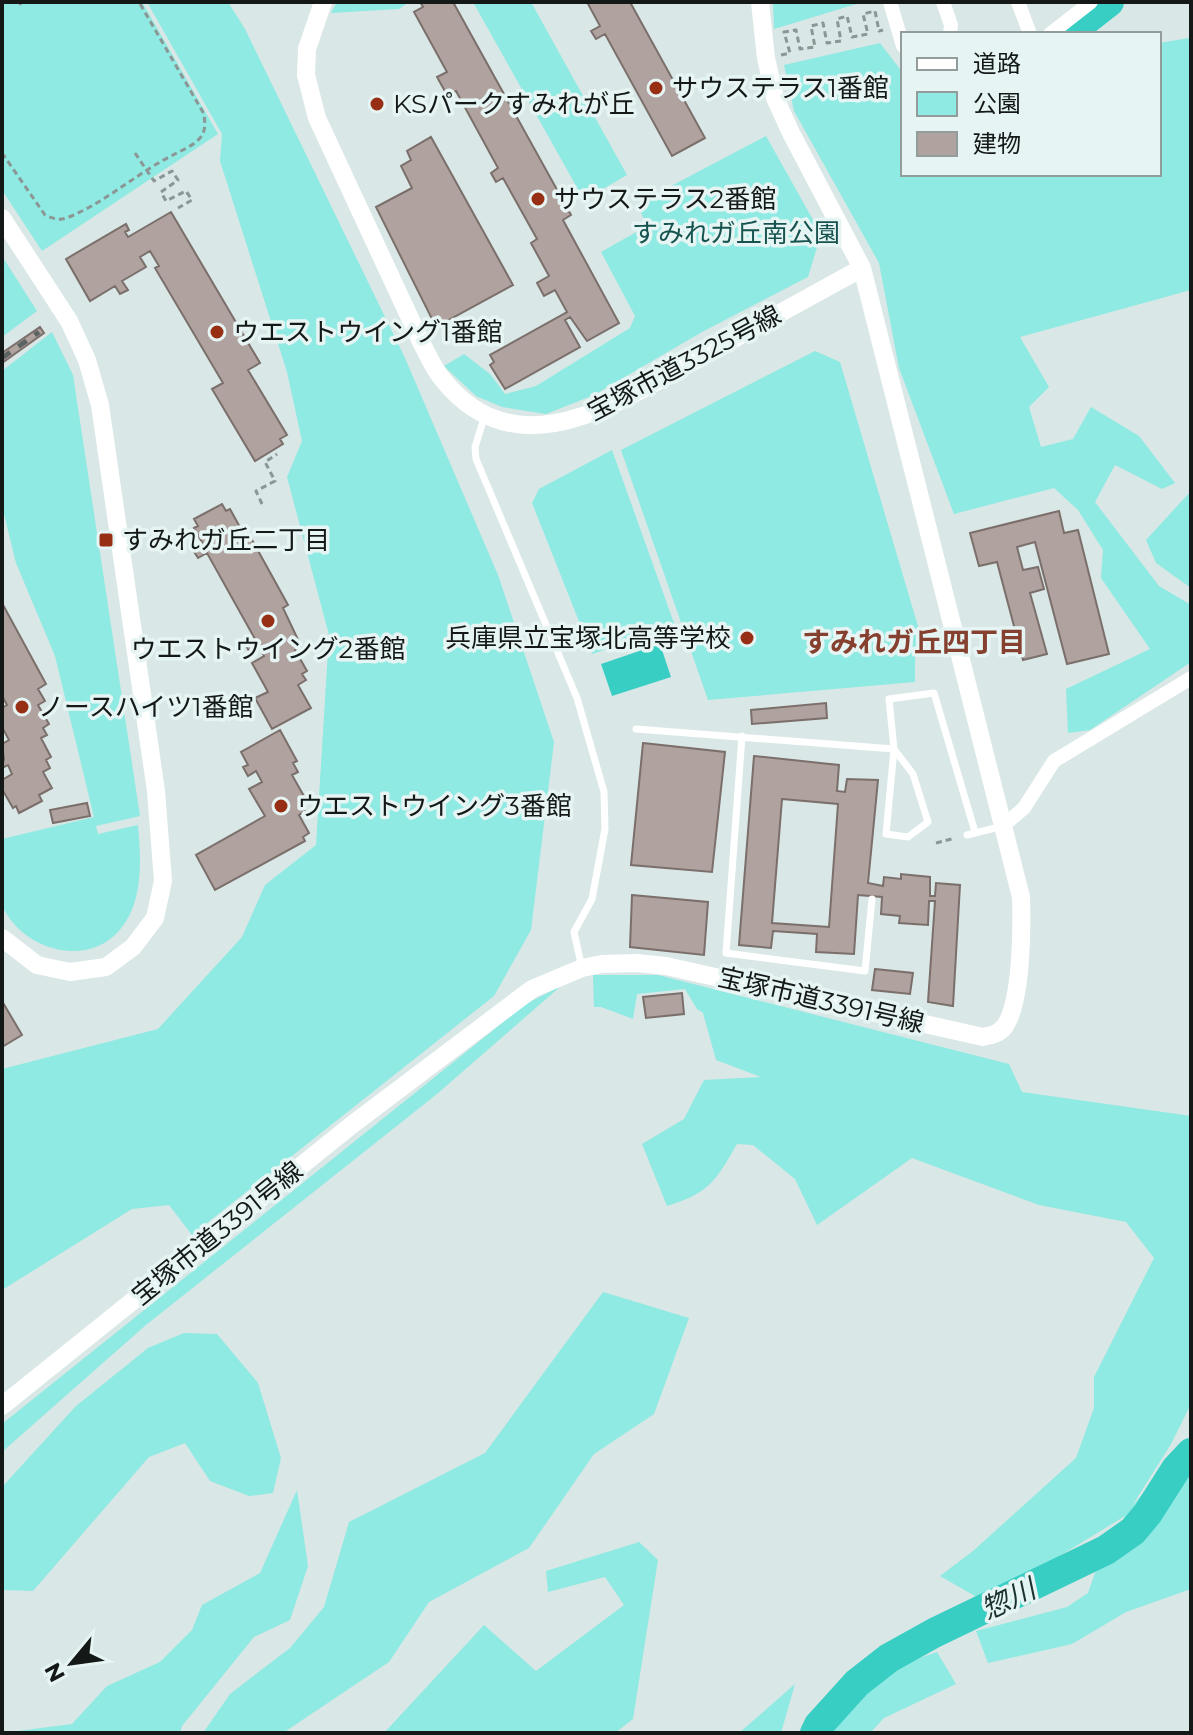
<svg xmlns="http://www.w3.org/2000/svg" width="1193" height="1735" font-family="Montserrat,'Noto Sans JP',sans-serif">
	<rect width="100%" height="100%" fill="#d9e7e6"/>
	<path fill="#8eeae2" d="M2 2H142L218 134 42 251 2 190Z
		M147 2H228L245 29 405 358 498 575 554 742 531 930 494 996 192 1235 169 1205 132 1209 2 1290V1069L158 1029 242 937 265 885 316 845 329 635 287 477 302 441 287 372 220 161 222 134Z
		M337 2H409L399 9 331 13Z
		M473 2H531L627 175 584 200Z
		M773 2H863L774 29Z
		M1189 38 1191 290 1020 337 1049 387 1029 407 1041 447 1073 439 1091 407 1139 436 1175 483 1162 489 1115 465 1095 502 1159 586 1191 605V662L1090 730 1068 733 1066 689 1150 649 1101 578 1103 550 1078 510 1054 488 954 514 899 368 879 263 794 111 784 65 880 43 903 73V174H1159V43Z
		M766 136 821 234 808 277 702 332 594 395 546 414 502 407 476 396 444 366 464 354 490 374 505 394 536 386 630 328 635 316 601 252 647 226 637 204Z
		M2 256 37 311 2 337Z
		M52 332 73 375 140 816 96 826 98 834 138 825C141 860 144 904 118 932 85 968 22 949 3 907 0 897 2 853 2 839L94 817 55 656 16 563 2 506V371Z
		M815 351 840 362 920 633 915 659V682L708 700 621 450Z
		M612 450 675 626 592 654 532 503 539 489Z
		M1191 491V588L1156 563 1146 540Z
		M593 975H658L1009 1064 1022 1092 1191 1116V1404L1171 1444 1132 1506 1155 1480 1191 1478V1589L1126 1612 1072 1644 988 1663 976 1631 1067 1607 1088 1593 1096 1570 1125 1516 1053 1560 980 1599 940 1576 973 1551 1076 1458 1094 1408V1377L1154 1258 1126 1222 1039 1205 912 1158 817 1225 795 1179 753 1145 737 1144C716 1180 710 1193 667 1206L642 1144 684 1119 704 1080 761 1077 716 1060 703 1013 697 1009 685 989 637 994 633 1019 601 1007H594Z
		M561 986 437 1094 146 1325 2 1452V1424L526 1004Z
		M603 1292 689 1318 654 1414 594 1454 529 1548 429 1602 389 1662 283 1733H203L230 1694 290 1648 324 1607 349 1522 485 1453Z
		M184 1333 217 1334 258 1383 281 1458 273 1493 249 1496 210 1481 185 1443 149 1457 33 1591 2 1590V1487L76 1406 148 1348Z
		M297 1490 308 1566 290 1620 254 1637 182 1726 180 1733H2L72 1724 107 1686 160 1662 192 1630 202 1605 260 1573Z
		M639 1542 658 1560 633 1719 615 1733H384L484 1625 536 1671 624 1605 605 1577 548 1592 546 1571Z
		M937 1652 956 1684 884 1718 870 1733H829L862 1692 911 1661Z
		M795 1684 781 1733H739Z"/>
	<path fill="#38cec4" d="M660 644 671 677 612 696 601 664Z"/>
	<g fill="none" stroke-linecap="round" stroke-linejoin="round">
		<path stroke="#38cec4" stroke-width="30" d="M1068 34 1109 2
			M815 1733 819 1725 857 1683 889 1658 934 1633 1106 1550 1133 1531 1148 1513 1176 1469 1191 1453"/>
	</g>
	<path fill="#afa29f" stroke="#7b6f6b" stroke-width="2" fill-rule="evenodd" d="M420 2H453L571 215 563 220 619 323 587 341 570 317 565 320 580 347 505 389 490 365 494 362 490 355 567 312 555 290 544 296 537 283 549 276 531 243 537 239 503 178 496 182 491 173 498 168 456 91 447 95 437 77 447 72 414 12 423 7Z
		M587 2H630L705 138 672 156 605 34 596 39 591 31 600 26Z
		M431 137 513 285 436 327 376 207 412 188 401 166 411 160 407 151Z
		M171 212 260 363 248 370 287 435 280 439 283 444 255 461 212 389 223 383 155 268 159 266 150 251 140 257 146 267 122 281 128 290 120 294 115 286 90 301 66 259 126 224 129 230 125 232 128 237Z
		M40 327 44 333 2 363V353Z
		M222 504 226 511 230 509 247 540 251 538 288 605 283 608 301 646 295 650 307 671 302 674 306 680 298 685 311 708 272 729 255 698 268 692 252 663 264 656 259 646 249 651 245 644 255 639 207 553 198 558 193 550 203 544 194 528 198 526 194 519Z
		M1059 511 1064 533 1078 530 1109 654 1067 664 1035 542 1017 547 1023 570 1038 567 1044 589 1030 593 1047 654 1023 660 997 562 979 566 970 533Z
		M2 603 46 684 38 689 45 701 38 705 49 724 43 728 47 735 41 738 51 757 46 760 50 768 43 772 52 788 39 795 42 801 19 813 16 806 13 808 2 789V780L12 774 8 765 2 768 4 759 2 744 9 740 2 727V708L7 705 2 696Z
		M826 703 827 718 752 724 751 710Z
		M280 730 297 761 293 763 298 772 292 775 305 798 300 801 305 811 299 815 309 833 303 837 305 841 215 890 196 855 265 816 249 789 262 782 256 771 248 776 243 767 248 765 241 752Z
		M643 743 725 752 712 872 631 865Z
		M754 756 839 765 837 791 845 792 847 779 878 780 868 883 883 886 884 877 901 879V874L930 877V896H935L936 883 960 885 953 1006 928 1002 935 901H929L928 925 899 923 900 916 881 914 882 897 858 895 854 954 816 952 817 934 773 931 771 948 739 945ZM782 799 838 804 829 927 772 923Z
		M87 803 90 816 53 823 50 810Z
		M632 895 708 902 704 955 630 947Z
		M875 969 913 973 910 994 872 990Z
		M682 993 684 1014 646 1018 643 997Z
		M2 1001 22 1035 2 1047Z"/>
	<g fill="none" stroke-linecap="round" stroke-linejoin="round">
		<path stroke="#8b9695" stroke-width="3" stroke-dasharray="6 4" stroke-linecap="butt" d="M19 2 21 5
			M781 55 790 53 784 32 796 30 800 49 815 47 811 26 823 23 827 43 841 41 837 19 847 16 852 37 868 34 863 14 875 11 879 31 883 30
			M2 153 45 215C54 219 60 221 69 217 106 202 137 173 173 155 182 150 193 146 200 138 206 131 205 123 204 114L139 2
			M135 153 154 181 172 171 178 180 161 192 166 201 186 191 192 200 178 208
			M262 504 256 491 275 481 265 462 277 454
			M936 843 955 838"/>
		<path stroke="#fff" stroke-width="7" d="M485 415 475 447 476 459 577 698 604 792 605 829 592 899 574 932 582 968
			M636 729 894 749 886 834 908 837 928 822 913 774 894 749 889 699 934 693 975 832
			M742 736 726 953 865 971 872 899
			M967 835 1003 826"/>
		<path stroke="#fff" stroke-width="14" d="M890 2 903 46
			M943 2 951 25 950 34
			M1018 2 1030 34
			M1050 34 1091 2
			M1004 825 1024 808 1054 761 1191 678"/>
		<path stroke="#fff" stroke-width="18" d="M323 2 307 49 306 75 317 118 422 344C428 355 433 367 440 376 514 473 615 404 696 360 751 329 807 298 862 268L791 133 775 98 766 58 760 2
			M2 218 69 321 87 360 100 405 156 791 163 881 155 918 133 947 106 967 70 972 37 965 2 938
			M2 1406 353 1124 532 989 582 968 602 964 636 963 666 966 983 1037C992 1035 999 1034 1005 1026 1022 1000 1022 928 1021 897L862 268"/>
		<path stroke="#5c6463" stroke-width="5" stroke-dasharray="10 10" stroke-linecap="butt" d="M2 358 39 332"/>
	</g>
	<g fill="#972f14" stroke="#e6f5f3" stroke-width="3">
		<circle cx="656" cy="88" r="8"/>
		<circle cx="377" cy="104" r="8"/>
		<circle cx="538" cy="199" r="8"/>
		<circle cx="217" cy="332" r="8"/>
		<rect x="98" y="532" width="16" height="16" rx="4"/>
		<circle cx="268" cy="621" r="8"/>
		<circle cx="747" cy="638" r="8"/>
		<circle cx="22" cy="707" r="8"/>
		<circle cx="281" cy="806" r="8"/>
	</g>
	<g text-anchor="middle" stroke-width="7" stroke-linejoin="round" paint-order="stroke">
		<g font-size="26" fill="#141918" stroke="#e6f5f3" text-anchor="start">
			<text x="672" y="97">サウステラス1番館</text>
			<text x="393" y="113">KSパークすみれが丘</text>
			<text x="554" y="208">サウステラス2番館</text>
			<text x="233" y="341">ウエストウイング1番館</text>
			<text x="122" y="549">すみれガ丘二丁目</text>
			<text x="731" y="647" text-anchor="end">兵庫県立宝塚北高等学校</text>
			<text x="268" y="658" text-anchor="middle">ウエストウイング2番館</text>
			<text x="38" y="716">ノースハイツ1番館</text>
			<text x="297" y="815">ウエストウイング3番館</text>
		</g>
		<g font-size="26" fill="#16524e" stroke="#e6f5f3">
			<text x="736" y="242">すみれガ丘南公園</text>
		</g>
		<g font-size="26" fill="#141918" stroke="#e6f5f3">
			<text transform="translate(684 363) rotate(-28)" y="9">宝塚市道3325号線</text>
			<text transform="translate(821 1000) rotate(13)" y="9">宝塚市道3391号線</text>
			<text transform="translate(217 1233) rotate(-39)" y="9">宝塚市道3391号線</text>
		</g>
		<g font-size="28" font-weight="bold" fill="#86402f" stroke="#e6f5f3">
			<text x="914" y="652">すみれガ丘四丁目</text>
		</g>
		<g font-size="28" font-style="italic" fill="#1a3230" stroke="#e6f5f3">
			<text transform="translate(1008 1599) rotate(-26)" y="10">惣川</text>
		</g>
	</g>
	<rect width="1193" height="1735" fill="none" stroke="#141918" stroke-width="8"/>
	<rect x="901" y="32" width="260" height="144" fill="#e6f5f3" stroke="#929d9b" stroke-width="2"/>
	<rect x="917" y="58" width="40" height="12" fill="#ffffff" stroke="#929d9b" stroke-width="2"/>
	<text x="973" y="72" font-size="24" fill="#141918">道路</text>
	<rect x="917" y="92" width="40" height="24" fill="#8eeae2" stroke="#929d9b" stroke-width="2"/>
	<text x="973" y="112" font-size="24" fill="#141918">公園</text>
	<rect x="917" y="132" width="40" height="24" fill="#afa29f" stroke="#929d9b" stroke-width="2"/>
	<text x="973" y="152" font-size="24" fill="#141918">建物</text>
	<g transform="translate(72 1663) rotate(241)" stroke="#e6f5f3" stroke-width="6" paint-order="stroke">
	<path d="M0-6L14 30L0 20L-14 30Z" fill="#141918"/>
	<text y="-12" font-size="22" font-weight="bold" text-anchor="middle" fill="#141918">N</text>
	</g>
</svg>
